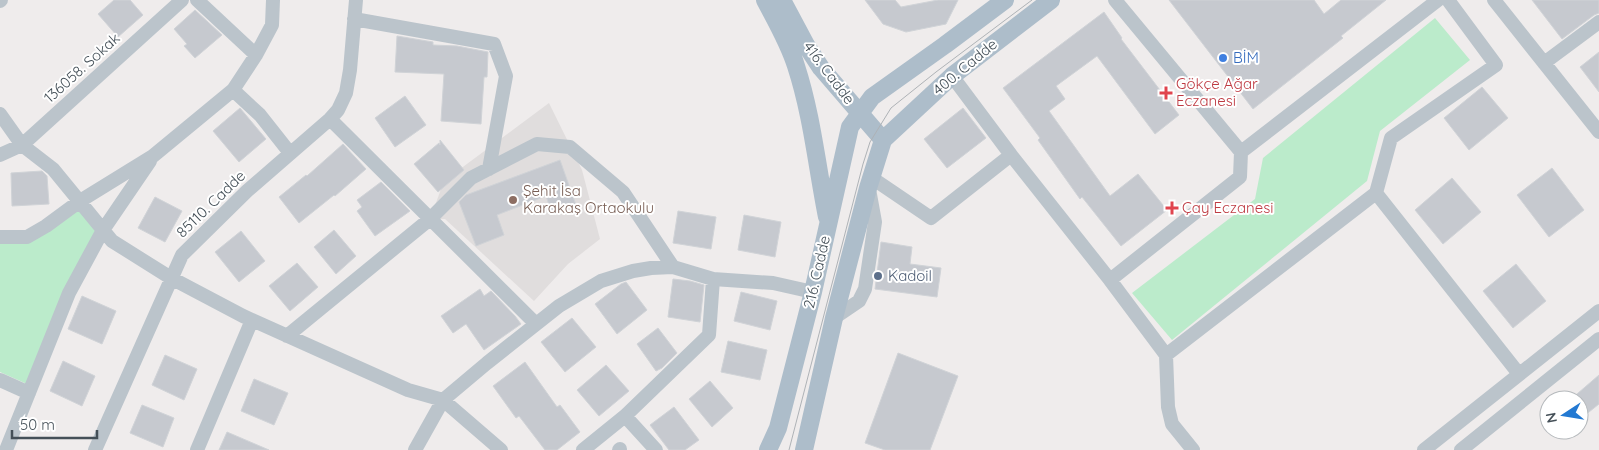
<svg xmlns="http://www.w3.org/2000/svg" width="1599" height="450" font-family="Quicksand,sans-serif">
	<rect width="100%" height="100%" fill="#efecec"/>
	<path fill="#e0dddd" d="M549 103 582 170 600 239 568 264 534 301 445 219H430L444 181Z"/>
	<path fill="#bbebcb" d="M1435 18 1470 60 1380 131 1367 181 1172 340 1132 293 1255 199 1263 158Z
		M78 209 97 232 27 384 0 372V243Z"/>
	<path fill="#c6c9cf" stroke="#d0d3d7" d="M114 0H130L143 15 118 37 98 14Z
		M865 0H895L901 7 938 0H958L946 24 906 32 883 24Z
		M1169 0H1314L1324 14 1341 0H1386L1341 36 1343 38 1253 109Z
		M1532 0H1599V13L1594 15 1562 39Z
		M195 10 222 35 195 58 184 46 187 44 174 29Z
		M1104 12 1122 38 1121 39 1179 115 1155 134 1097 56 1056 86 1065 99 1049 111 1110 196 1138 174 1167 210 1121 246 1082 197 1080 199 1038 140 1040 138 1003 88Z
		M397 36 433 42V45L457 46 488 52 487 77H484L481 124 441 121 444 74 395 72Z
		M1599 52V92L1580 67Z
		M1482 87 1508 118 1469 150 1444 118Z
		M405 96 426 125 395 147 375 118Z
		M240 108 266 139 239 162 213 131Z
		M963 108 986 138 947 168 924 139Z
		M440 140 464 170 438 192 414 164 439 143 440 145Z
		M343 144 366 169 335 196 334 195 299 223 279 197 306 175 307 176Z
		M560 160 576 205 552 214 546 196 497 215 504 235 476 246 459 202 466 195Z
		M1552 168 1584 210 1549 237 1517 195Z
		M42 171 47 176 49 204 12 206 11 173Z
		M1452 178 1481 212 1443 244 1415 210Z
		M381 182 410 211 375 236 357 211 362 207 357 200Z
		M155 197 182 211 165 242 138 228Z
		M678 211 716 217 711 249 673 243Z
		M744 215 781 222 775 257 738 250Z
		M334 230 356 256 336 274 314 247Z
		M241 231 265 261 239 282 215 252Z
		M881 242 912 247 910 264 941 268 937 297 875 289Z
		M297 263 318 287 290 311 269 286Z
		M1516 264 1546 301 1513 328 1483 291Z
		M673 279 690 281 704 285 700 322 668 317Z
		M626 282 647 310 617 334 595 304 621 284Z
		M480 289 484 296 491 291 515 316 521 324 484 350 466 324 453 333 441 316Z
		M741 292 777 301 770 330 734 321Z
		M82 296 116 311 102 344 68 329Z
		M572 318 596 347 565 372 541 342Z
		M658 328 677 353 662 368 656 371 637 344Z
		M728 341 767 350 760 380 721 372Z
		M898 353 958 376 930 450H885L865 443Z
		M165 355 197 369 184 400 152 385Z
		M63 361 95 376 82 406 50 391Z
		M525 362 557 407 560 405 580 432 557 450H545L519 416 516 418 493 386Z
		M606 365 629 391 599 416 577 390Z
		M1599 375V404L1579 420V400H1570Z
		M254 379 288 393 274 425 241 411Z
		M710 381 733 408 712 427 689 399Z
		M142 405 174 418 163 447 130 433Z
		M674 407 699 440 685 450H669L650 425Z
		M227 432 269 450H219Z"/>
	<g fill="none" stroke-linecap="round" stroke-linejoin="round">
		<path stroke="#bbc4cb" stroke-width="14" d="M197 0 256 55
			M1115 0 1241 152 1438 0
			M1494 0 1599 132
			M0 1 1 0
			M354 19 494 44 506 76 489 169
			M1544 63 1599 22
			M952 76 1011 155 1110 280 1166 355 1168 407 1172 424 1193 450
			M233 90 256 55 272 25 273 0
			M0 114 22 145 53 169 112 241 171 278 243 316 408 390 443 400 501 450
			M330 119 536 324
			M0 155 22 145 182 0
			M872 178 931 218 1011 155
			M1376 193 1519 374
			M0 237H27L46 226 80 201 153 156 233 90 260 115 290 153
			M1110 280 1240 177 1241 152
			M834 318 859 301 865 289 875 222 869 189
			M287 336 430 219 471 178 537 144 570 147 623 192 673 267
			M1166 355 1376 193 1391 138 1496 65 1448 0
			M0 380 29 393
			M625 416 656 450
			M6 450 69 293 103 230 150 161
			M95 450 182 255 247 191 330 119 338 110 346 93 350 70 356 0
			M197 450 252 320
			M415 450 443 400 487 363 559 306 601 281 633 271 651 268 673 267 713 279 773 283 813 292
			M583 450 625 416 709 335 713 279
			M619 450 620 449
			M1424 450 1599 311
			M1461 450 1599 339"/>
		<path stroke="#adbdca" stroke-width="18" d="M765 0C776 21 789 43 796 66 812 115 817 167 827 217
			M782 0 806 45 821 68 883 140
			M883 140 952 76 1051 0
			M768 450 778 428 813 292 850 127 872 97 945 45 1005 0
			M804 450 834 318 868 188 883 140"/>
		<path stroke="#aeb2b6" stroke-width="1" d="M789 450 863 164 870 142 891 108 936 72 1032 0"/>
	</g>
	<circle fill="#3f7fe0" stroke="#fff" stroke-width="2" cx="1223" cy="58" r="5"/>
	<g fill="#e0444e" stroke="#fff" stroke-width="2">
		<path d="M1163.5 85.5h5v5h5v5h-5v5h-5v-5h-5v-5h5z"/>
		<path d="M1169.5 200.5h5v5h5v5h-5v5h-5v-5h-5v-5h5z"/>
	</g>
	<circle fill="#8d6e63" stroke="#fff" stroke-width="2" cx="513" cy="200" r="5"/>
	<circle fill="#5c6f8a" stroke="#fff" stroke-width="2" cx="878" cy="276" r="5"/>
	<g text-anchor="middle" stroke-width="4" stroke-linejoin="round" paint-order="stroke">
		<g font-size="15" fill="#366cbe" stroke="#fff" text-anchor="start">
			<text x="1233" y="63">BİM</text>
		</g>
		<g font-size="15" fill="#455058" stroke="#fff">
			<text transform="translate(965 67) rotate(-40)" y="5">400. Cadde</text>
			<text transform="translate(82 68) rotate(-42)" y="5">136058. Sokak</text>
			<text transform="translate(829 73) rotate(53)" y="5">416. Cadde</text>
			<text transform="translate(211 204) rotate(-44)" y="5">85110. Cadde</text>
			<text transform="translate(817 272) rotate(-77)" y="5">216. Cadde</text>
		</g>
		<g font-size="15" fill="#be3a42" stroke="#fff" text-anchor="start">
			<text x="1176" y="89">Gökçe Ağar<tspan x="1176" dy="17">Eczanesi</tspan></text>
			<text x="1182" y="213">Çay Eczanesi</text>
		</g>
		<g font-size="15" fill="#785e54" stroke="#fff" text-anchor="start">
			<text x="523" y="196">Şehit İsa<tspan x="523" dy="17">Karakaş Ortaokulu</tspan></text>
		</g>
		<g font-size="15" fill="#4e5e75" stroke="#fff" text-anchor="start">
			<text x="888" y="281">Kadoil</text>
		</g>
	</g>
	<g transform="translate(1564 415) rotate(258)"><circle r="24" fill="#ffffff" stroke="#b5b9bc"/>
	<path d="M0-4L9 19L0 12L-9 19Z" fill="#2379d2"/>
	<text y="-8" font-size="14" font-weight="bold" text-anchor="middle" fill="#455058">N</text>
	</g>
	<path d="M12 430v8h85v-8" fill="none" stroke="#455058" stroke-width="2.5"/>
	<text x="20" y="430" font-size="15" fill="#455058" stroke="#ffffff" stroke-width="4" paint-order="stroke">50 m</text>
</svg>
